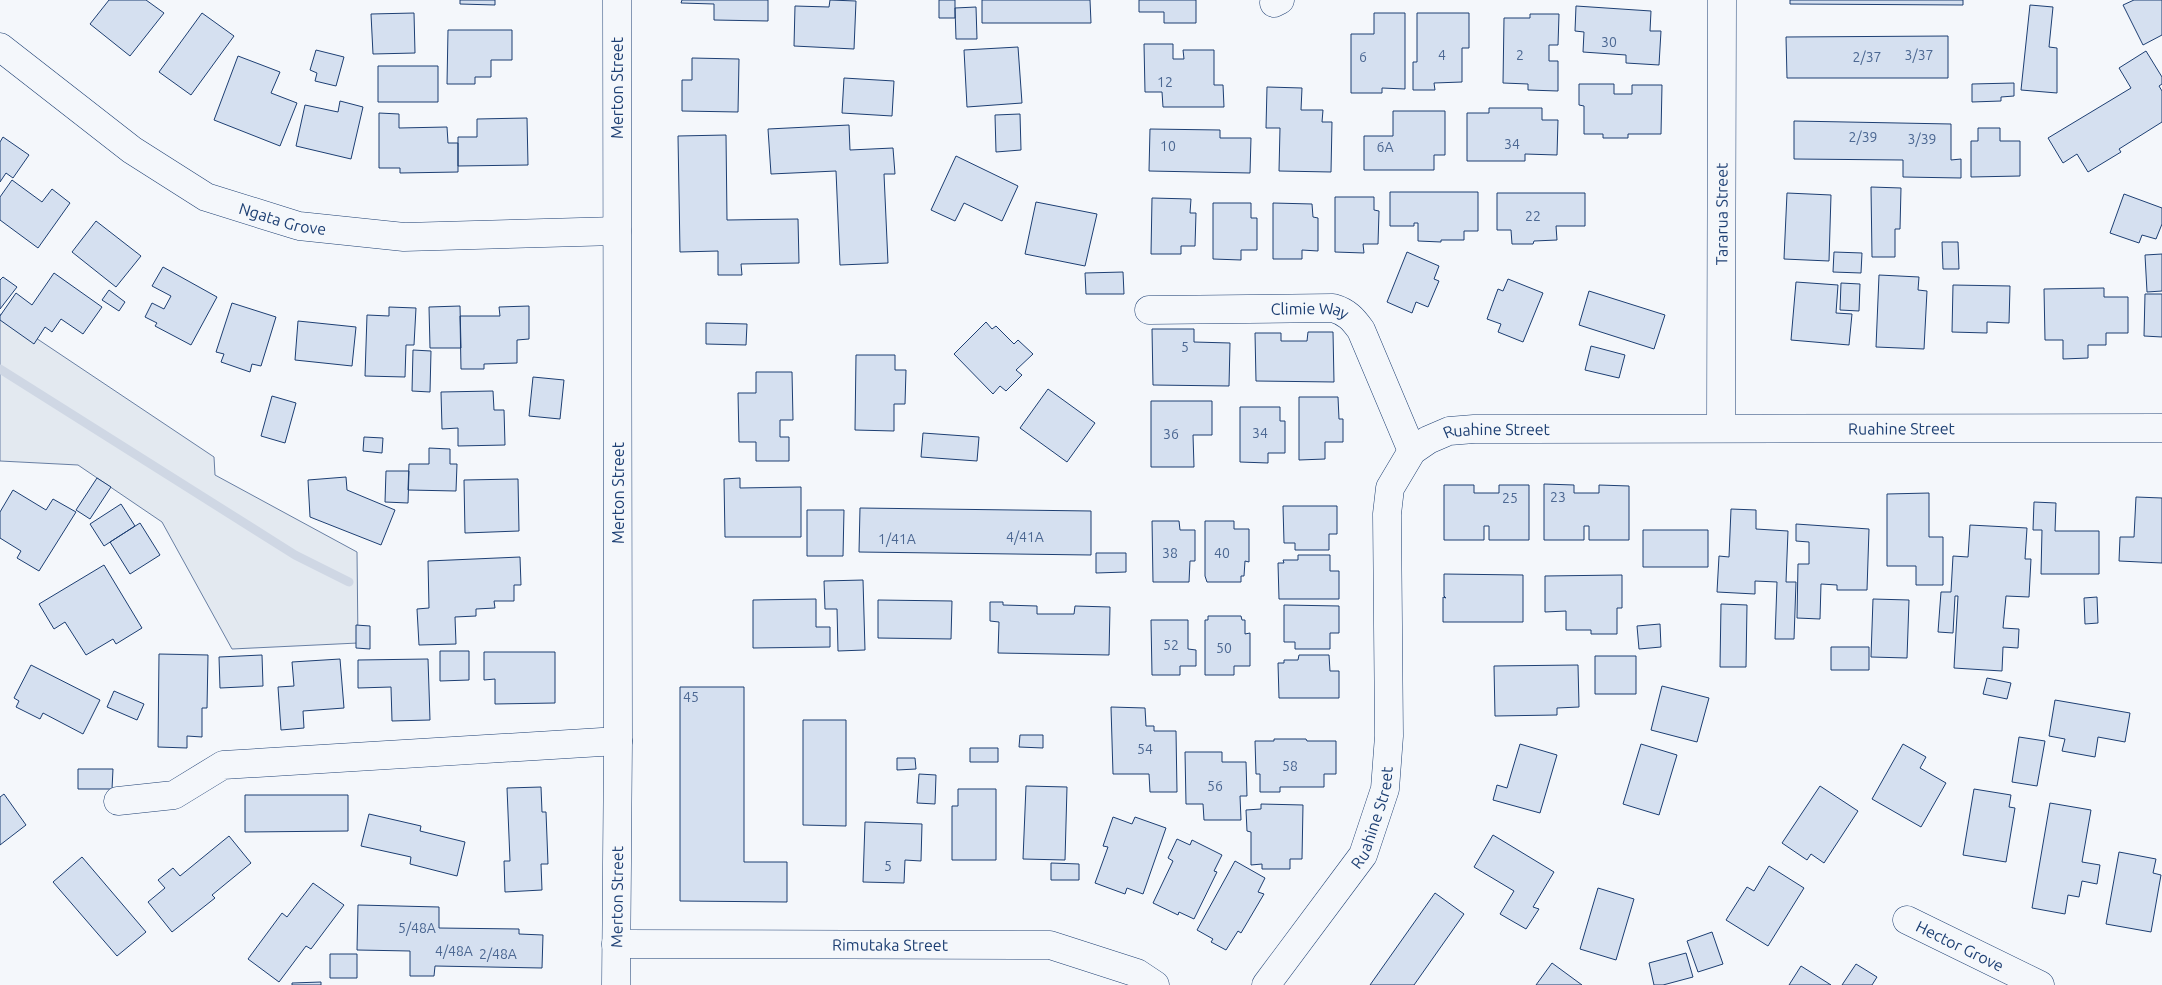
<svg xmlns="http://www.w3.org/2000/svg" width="2162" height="985" font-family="Ubuntu,sans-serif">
	<rect width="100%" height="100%" fill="#f4f7fb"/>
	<path fill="#e3e9f0" stroke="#687fa3" d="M0 314 214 457 215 475 357 552 358 643 232 649 162 522 78 465 0 461Z"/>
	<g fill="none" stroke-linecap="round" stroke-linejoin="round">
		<path stroke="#cfd7e4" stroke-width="9" d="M0 369 295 555 349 582"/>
	</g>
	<path fill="#d5e0f0" stroke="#1d3f73" d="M109 0H146L164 13 130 56 90 24Z
		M460 0H495V5L460 4Z
		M682 0H768V21L714 20V4L681 3Z
		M830 0 856 1 854 49 794 46 795 6 829 7Z
		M939 0H955V18H939Z
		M982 0H1090L1091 23H982Z
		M1139 0H1196V23H1164V12H1139Z
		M1790 0H1963V5L1790 4Z
		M2134 0H2162V35L2143 45 2123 5Z
		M2030 5 2053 7 2049 47 2057 48V93L2021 90Z
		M1576 6 1651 11 1650 31H1661L1659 65 1626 63V55L1583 52 1584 32 1575 31Z
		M976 7 977 39H956L955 8Z
		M202 13 234 36 191 95 159 72Z
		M414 13 415 53 373 54 371 14Z
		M1374 13H1405V89L1382 88V93H1351V34H1374Z
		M1417 13H1469V48H1462V82L1434 83 1435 90H1413V62H1417Z
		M1530 14H1559L1558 45H1549V61H1558V91L1528 90V84L1503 83 1504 18H1530Z
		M448 30H512V60H491V77H475V84H447Z
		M1948 36V78H1787L1786 37Z
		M1144 44H1173V59H1184L1183 50H1214V85H1223L1224 107H1163L1162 92H1145Z
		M1018 47 1022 103 967 107 964 50Z
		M316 50 344 57 336 86 315 81 317 73 310 70Z
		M2146 51 2162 77V84L2159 86 2162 91V122L2119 149 2121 152 2088 172 2077 154 2063 163 2048 138 2131 88 2119 68Z
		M238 56 280 72 271 93 297 103 280 146 214 120Z
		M692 58 739 59 738 112 682 111V80H692Z
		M378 66H438V102H378Z
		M844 78 894 81 892 116 842 113Z
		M2014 83V96L2001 97V101L1972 102V84Z
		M1579 84H1614V94H1632V85H1662L1661 134H1628V138H1603V134H1584V106L1579 105Z
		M1267 87 1302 88 1301 110H1323L1322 122H1332L1331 172 1279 171 1280 128H1266Z
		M340 101 363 107 351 159 296 146 305 105 338 112Z
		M1489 108H1542V120H1558L1557 155 1525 154V161H1467V113H1489Z
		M1393 111H1445V155H1434V170H1364V136H1393Z
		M379 113 399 114V128L447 127 448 143H458V172L400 173V168H379Z
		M1020 114 1021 150 996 152 995 115Z
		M527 118 528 165 458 166V137H477V119Z
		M1794 121 1951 124V160L1961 159V178L1903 177V160L1794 159Z
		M849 125 850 150 893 148 895 174H884L888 263 840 265 836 171 771 174 768 129Z
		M1978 128H2000V141H2020V176L1971 177V141H1978Z
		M1150 129 1220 130V138H1251L1250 173 1149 171Z
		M726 135 727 220 798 219 799 263 741 264 742 275H718V251L680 252 678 136Z
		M3 137 29 155 13 178 6 173 0 182V142Z
		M956 156 1018 186 1002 221 964 203 955 221 931 210Z
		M12 180 42 202 52 189 70 203 38 248 0 220V197Z
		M1871 187 1901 188 1900 229H1895V257H1872Z
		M1390 192H1478V231H1464V240H1441V242L1418 241V223H1414V226H1390Z
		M1497 193H1585V226H1556L1557 240 1534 241 1533 244H1512L1511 230H1497Z
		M1787 193 1831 195 1829 261 1784 259Z
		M2124 194 2162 208V224L2156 239 2142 235 2139 243 2110 233Z
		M1335 197H1374V210L1379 211 1378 244H1363L1364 253 1335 252Z
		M1152 198 1191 199 1190 213H1196L1195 246H1181V254H1151Z
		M1036 202 1097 214 1085 266 1025 254Z
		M1213 203H1251V218H1257V250H1241V260L1213 259Z
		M1273 203 1312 204 1313 217 1318 218V251L1302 250V259H1273Z
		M96 221 141 256 116 287 72 252Z
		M1942 242H1958L1959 269H1943Z
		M1407 252 1439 266 1434 279 1439 281 1428 307 1416 302 1412 313 1387 302Z
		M1834 252 1862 253 1861 273 1833 272Z
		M2162 254V291L2147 292 2145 255Z
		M163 267 217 297 191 345 155 326 157 323 145 317 152 303 164 309 171 296 152 286Z
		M1123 272 1124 294H1086L1085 273Z
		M54 273 102 307 83 334 61 319 52 332 45 327 34 344 0 320V316L16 293 32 305Z
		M1879 275 1919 277 1918 290 1927 291 1924 349 1876 347Z
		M3 277 17 287 0 309V280Z
		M1508 279 1543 293 1523 342 1498 332 1501 324 1487 319 1498 289 1503 291Z
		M1796 282 1838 285 1836 313 1852 314 1849 345 1791 340Z
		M1841 283 1860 284 1859 311 1840 310Z
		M1953 285 2010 286 2009 323 1987 322V333L1952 332Z
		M2104 288V297H2128V333H2106V345H2088V358L2063 359V340H2045L2044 289Z
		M109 290 125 302 119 311 102 300Z
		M1589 291 1665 315 1654 349 1579 325Z
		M2145 294H2162V337L2144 336Z
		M232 303 276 317 261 366 252 364 250 372 221 362 224 354 216 352Z
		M460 306 461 348H430L429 307Z
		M529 306V339L517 340V363L484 364V369H461L460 316H500L499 307Z
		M389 307 416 308 414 345H406L405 377 365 376 367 315 389 316Z
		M298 321 356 327 352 366 295 360Z
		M986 322 992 329 996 326 1014 344 1018 340 1033 354 1016 370 1022 375 1006 391 1000 386 993 394 954 354Z
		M706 323 747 324 746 345 706 344Z
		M1152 329H1194V342L1230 343 1229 386 1153 385Z
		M1308 332H1333L1334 382 1256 381 1255 333H1281V341H1307Z
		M1591 346 1625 355 1619 378 1585 370Z
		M413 350 431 351 430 392 412 391Z
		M856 355H895V370H906L905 404H894V431L855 430Z
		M756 372H792L793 420H780V437H789V461H756V442H739L738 393H756Z
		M533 377 564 380 560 419 529 416Z
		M1048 389 1095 423 1067 462 1020 428Z
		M493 391 494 410H504L505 445 458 446V428L442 429 441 392Z
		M272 396 296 403 285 443 261 436Z
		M1299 397H1338L1339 419H1343V442H1325V459L1299 460Z
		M1151 401H1212V435H1193L1194 467H1151Z
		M1240 407H1280V421H1285V453H1268V463L1240 462Z
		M923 433 979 437 977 461 921 457Z
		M364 437 383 438 382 453 363 451Z
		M429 448 450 449V464H457L456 491 408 490 409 464H429Z
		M386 471H409L408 503 385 502Z
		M346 477 347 490 395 510 381 545 310 517 308 480Z
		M97 478 111 487 90 519 76 510Z
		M740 478V488L801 487V537H725L724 479Z
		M518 479 519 531 465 533 464 480Z
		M1544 484 1574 485V493H1599V485L1629 486V540H1589V526H1584V540H1544Z
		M1444 485H1474V493H1499V485H1529V540H1489V526H1484V540H1444Z
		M13 490 46 510 53 499 76 512 39 571 17 558 21 551 0 538V512Z
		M1929 493V537H1943V585H1916V566H1887V494Z
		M2136 497 2162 498V563L2119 561 2120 537H2134Z
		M2034 502 2056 503 2055 531H2099V574H2041L2042 530H2033Z
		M121 504 135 526 104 546 90 524Z
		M1283 506H1337V534H1329V550H1295V543H1284Z
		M860 508 1091 511V555L859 552Z
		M1731 509 1756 510V529L1788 531 1786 582H1796L1794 639H1775L1777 582 1755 581V594L1717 592 1719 556 1729 557Z
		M807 510H844L843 556H807Z
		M1152 521H1179L1180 530H1195V561H1190L1189 582H1153Z
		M1205 521H1234V529H1249V562L1245 561 1244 576H1241V582H1207L1205 576Z
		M140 523 160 555 130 574 110 542Z
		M1796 524 1869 529 1867 590H1837V585L1821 584 1820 619 1797 618 1798 564H1809V542L1796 541Z
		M1970 525 2027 528 2025 559H2031L2029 597 2006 596 2003 628 2019 629 2018 648 2003 647 2002 671 1954 668 1958 596H1955L1953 633 1938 632 1941 592H1951L1953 556 1968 557Z
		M1643 530H1708V567H1643Z
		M1096 553H1126V572L1096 573Z
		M1298 555H1330V571H1339V599H1279L1278 563H1284L1283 560H1298Z
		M520 557 521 585H514V601H494L495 608 476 609V616L455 617 456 644 419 645 417 609 429 608 428 561Z
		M104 565 142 628 116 644 113 639 86 655 65 622 54 629 39 604Z
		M1444 574 1523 575V622H1443V597L1446 598 1444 596Z
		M1622 575V608H1617V634H1591V630H1566V611L1545 612V576Z
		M863 580 865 650 838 651 837 609H825L824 581Z
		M2097 597 2098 623 2085 624 2084 598Z
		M816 599V627H830V647L753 648V600Z
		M1873 599 1909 600 1907 658 1871 657Z
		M878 600 952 601 951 639 878 638Z
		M990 602H1003V605L1037 606V614H1074L1075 606 1110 607 1109 655 998 653 999 622 990 621Z
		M1721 604 1747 605 1746 667H1720Z
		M1284 605 1339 606V633H1330V649H1295V642H1284Z
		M1208 616H1241L1242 620H1245V634L1250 633V666H1234V675H1205V620H1208Z
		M1151 620H1188V649L1196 650V666H1180V675H1152Z
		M1660 624 1661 647 1639 649 1637 626Z
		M356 625 370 626V649L356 648Z
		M1831 647H1869V670H1831Z
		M440 651H469V680L440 681Z
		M484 652H555V703L495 704V679L484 680Z
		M159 654 208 655 207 708H202V737L187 736V748L158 747Z
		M262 655 263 686 220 688 219 657Z
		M1299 655H1329L1330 671H1339V698H1279L1278 663H1284V660H1298Z
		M1595 656H1636V694H1595Z
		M340 659 344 708 303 711 304 728 281 730 278 687 294 686 292 662Z
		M428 659 430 720 392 721 391 687 358 688V660Z
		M31 665 100 700 83 734 43 713 40 719 16 707 19 701 14 698Z
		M1578 665 1579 707 1557 708V715L1495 716 1494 666Z
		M1987 678 2011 683 2007 699 1983 694Z
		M1662 686 1709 698 1697 742 1651 730Z
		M680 687H744V862H787V902L680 901Z
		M114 691 144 704 137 720 107 707Z
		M2055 700 2130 713 2125 742 2098 737 2095 757 2062 751 2065 739 2049 736Z
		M1111 707 1145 708 1146 726H1154V731H1176L1177 792H1150L1149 774H1113Z
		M803 720H846V826L803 825Z
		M1020 735H1043V748L1019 747Z
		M2019 737 2045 741 2037 786 2012 782Z
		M1274 739H1306L1307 741H1336V774H1324V787H1280V792H1260V774H1256L1255 741H1274Z
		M1520 744 1557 755 1540 813 1493 800 1497 785 1507 788Z
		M1641 744 1677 755 1659 815 1623 804Z
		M1903 744 1926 757 1920 768 1946 783 1921 827 1872 799Z
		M970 748H998V762H970Z
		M1185 752H1222V762H1246L1247 796H1240L1241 820H1204L1203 804H1186Z
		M897 758H915L916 769 897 770Z
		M78 769H113L112 789H78Z
		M919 774 936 775 935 804 917 803Z
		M1026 786 1067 787 1065 860 1023 859Z
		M1820 786 1858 811 1824 863 1811 854 1807 860 1782 843Z
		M541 787 542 812H546L548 864H541L542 890 505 892 504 861H510L507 788Z
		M958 789H996V860H952V806H958Z
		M1974 789 2011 795 2009 807 2015 808 2006 862 1963 855Z
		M4 794 26 825 0 845V797Z
		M245 795H348V831L245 832Z
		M2050 803 2091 810 2082 862 2100 865 2097 884 2082 881 2079 897 2068 895 2065 914 2032 908Z
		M1261 804 1303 805 1302 859H1290V869H1262V864L1251 865V832L1247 831 1246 810 1261 809Z
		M369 814 421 826 420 831 465 842 457 876 410 864 411 857 361 846Z
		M1113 817 1132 824 1135 817 1166 828 1143 894 1127 888 1125 894 1095 883 1108 847 1103 846Z
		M865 822 922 824 921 861 905 860 904 883 863 882Z
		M1493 835 1554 872 1533 907 1539 909 1526 929 1500 914 1514 891 1474 867Z
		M229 836 251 863 212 895 215 898 172 932 148 902 165 888 158 880 173 868 180 876Z
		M1177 839 1190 845 1192 840 1222 855 1214 871 1217 872 1194 919 1179 912 1178 915 1153 903 1173 861 1168 858Z
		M2119 852 2156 859 2153 873 2161 875 2151 932 2106 924Z
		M82 857 146 932 117 956 53 882Z
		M1235 861 1265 878 1258 892 1264 894 1241 933 1238 931 1226 950 1211 942 1213 939 1197 930Z
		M1051 863 1079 864V880H1051Z
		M1769 866 1804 888 1768 946 1726 920 1747 887 1754 891Z
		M313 883 344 905 311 949 306 946 279 982 248 959 282 913 287 917Z
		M1598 888 1634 899 1616 960 1580 949Z
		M1435 893 1464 914 1414 985H1370Z
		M358 905 439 907V928L519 929V934L543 935 542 968 435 966 434 976H410V951L357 950Z
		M1712 932 1723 964 1698 972 1687 941Z
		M1686 953 1693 977 1663 985H1654L1649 963Z
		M330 954H357V978H330Z
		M1552 963 1582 985H1536Z
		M1856 964 1877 977 1872 985H1842Z
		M1801 966 1831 985H1789Z
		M321 982V985H292V983Z"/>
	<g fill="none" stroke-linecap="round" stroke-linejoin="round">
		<g stroke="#1d3f73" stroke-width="29">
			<g id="minor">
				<path d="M1274 3 1280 0"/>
				<path id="s1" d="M0 47 132 150 206 197 299 226 404 237 617 231"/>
				<path id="s2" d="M1149 310 1333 308C1347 312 1353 319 1361 330L1412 451"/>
				<path id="s3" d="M1721 428 1722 0"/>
				<path d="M118 801 174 795 223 765 618 741"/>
				<path id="s4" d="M1907 920 2040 985"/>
				<path id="s5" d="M616 944 1050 945 1137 973 1155 985"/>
				<path id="s6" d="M616 985 618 741 617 0"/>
				<path id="s7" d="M1266 985 1363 855 1385 789 1389 736 1387 514 1390 488 1412 451 1428 440 1449 431 1474 429 2162 428"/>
			</g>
		</g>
		<use href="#minor" stroke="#f4f7fb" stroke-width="28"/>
	</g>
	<g text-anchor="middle" stroke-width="4" stroke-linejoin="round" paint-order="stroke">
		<g font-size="14" fill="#4b6792">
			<text x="1609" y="47">30</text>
			<text x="1442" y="60">4</text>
			<text x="1520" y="60">2</text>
			<text x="1919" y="60">3/37</text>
			<text x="1363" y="62">6</text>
			<text x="1867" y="62">2/37</text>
			<text x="1165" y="87">12</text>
			<text x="1863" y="142">2/39</text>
			<text x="1922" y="144">3/39</text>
			<text x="1512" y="149">34</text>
			<text x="1168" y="151">10</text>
			<text x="1385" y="152">6A</text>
			<text x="1533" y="221">22</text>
			<text x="1185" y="352">5</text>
			<text x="1260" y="438">34</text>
			<text x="1171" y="439">36</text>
			<text x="1558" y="502">23</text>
			<text x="1510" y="503">25</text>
			<text x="1025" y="542">4/41A</text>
			<text x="897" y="544">1/41A</text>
			<text x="1170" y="558">38</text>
			<text x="1222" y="558">40</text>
			<text x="1171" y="650">52</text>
			<text x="1224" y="653">50</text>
			<text x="691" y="702">45</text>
			<text x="1145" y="754">54</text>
			<text x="1290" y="771">58</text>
			<text x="1215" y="791">56</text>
			<text x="888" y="871">5</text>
			<text x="417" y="933">5/48A</text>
			<text x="454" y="956">4/48A</text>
			<text x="498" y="959">2/48A</text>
		</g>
		<g font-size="16" fill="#1d3f73" stroke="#f4f7fb">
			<text transform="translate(617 88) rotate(-90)" y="6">Merton Street</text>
			<text dy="6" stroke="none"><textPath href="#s3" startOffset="214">Tararua Street</textPath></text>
			<text dy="6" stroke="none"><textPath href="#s1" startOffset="335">Ngata Grove</textPath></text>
			<text dy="6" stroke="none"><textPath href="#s2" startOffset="161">Climie Way</textPath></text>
			<text dy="6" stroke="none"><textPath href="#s7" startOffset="1071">Ruahine Street</textPath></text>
			<text dy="6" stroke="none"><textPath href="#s7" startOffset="666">Ruahine Street</textPath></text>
			<text transform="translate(618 493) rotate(-90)" y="6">Merton Street</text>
			<text dy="6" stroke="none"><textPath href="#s7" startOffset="201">Ruahine Street</textPath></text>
			<text dy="6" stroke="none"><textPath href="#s6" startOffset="88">Merton Street</textPath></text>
			<text dy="6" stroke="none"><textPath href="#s5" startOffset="274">Rimutaka Street</textPath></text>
			<text dy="6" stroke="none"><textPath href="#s4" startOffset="59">Hector Grove</textPath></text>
		</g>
	</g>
</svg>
